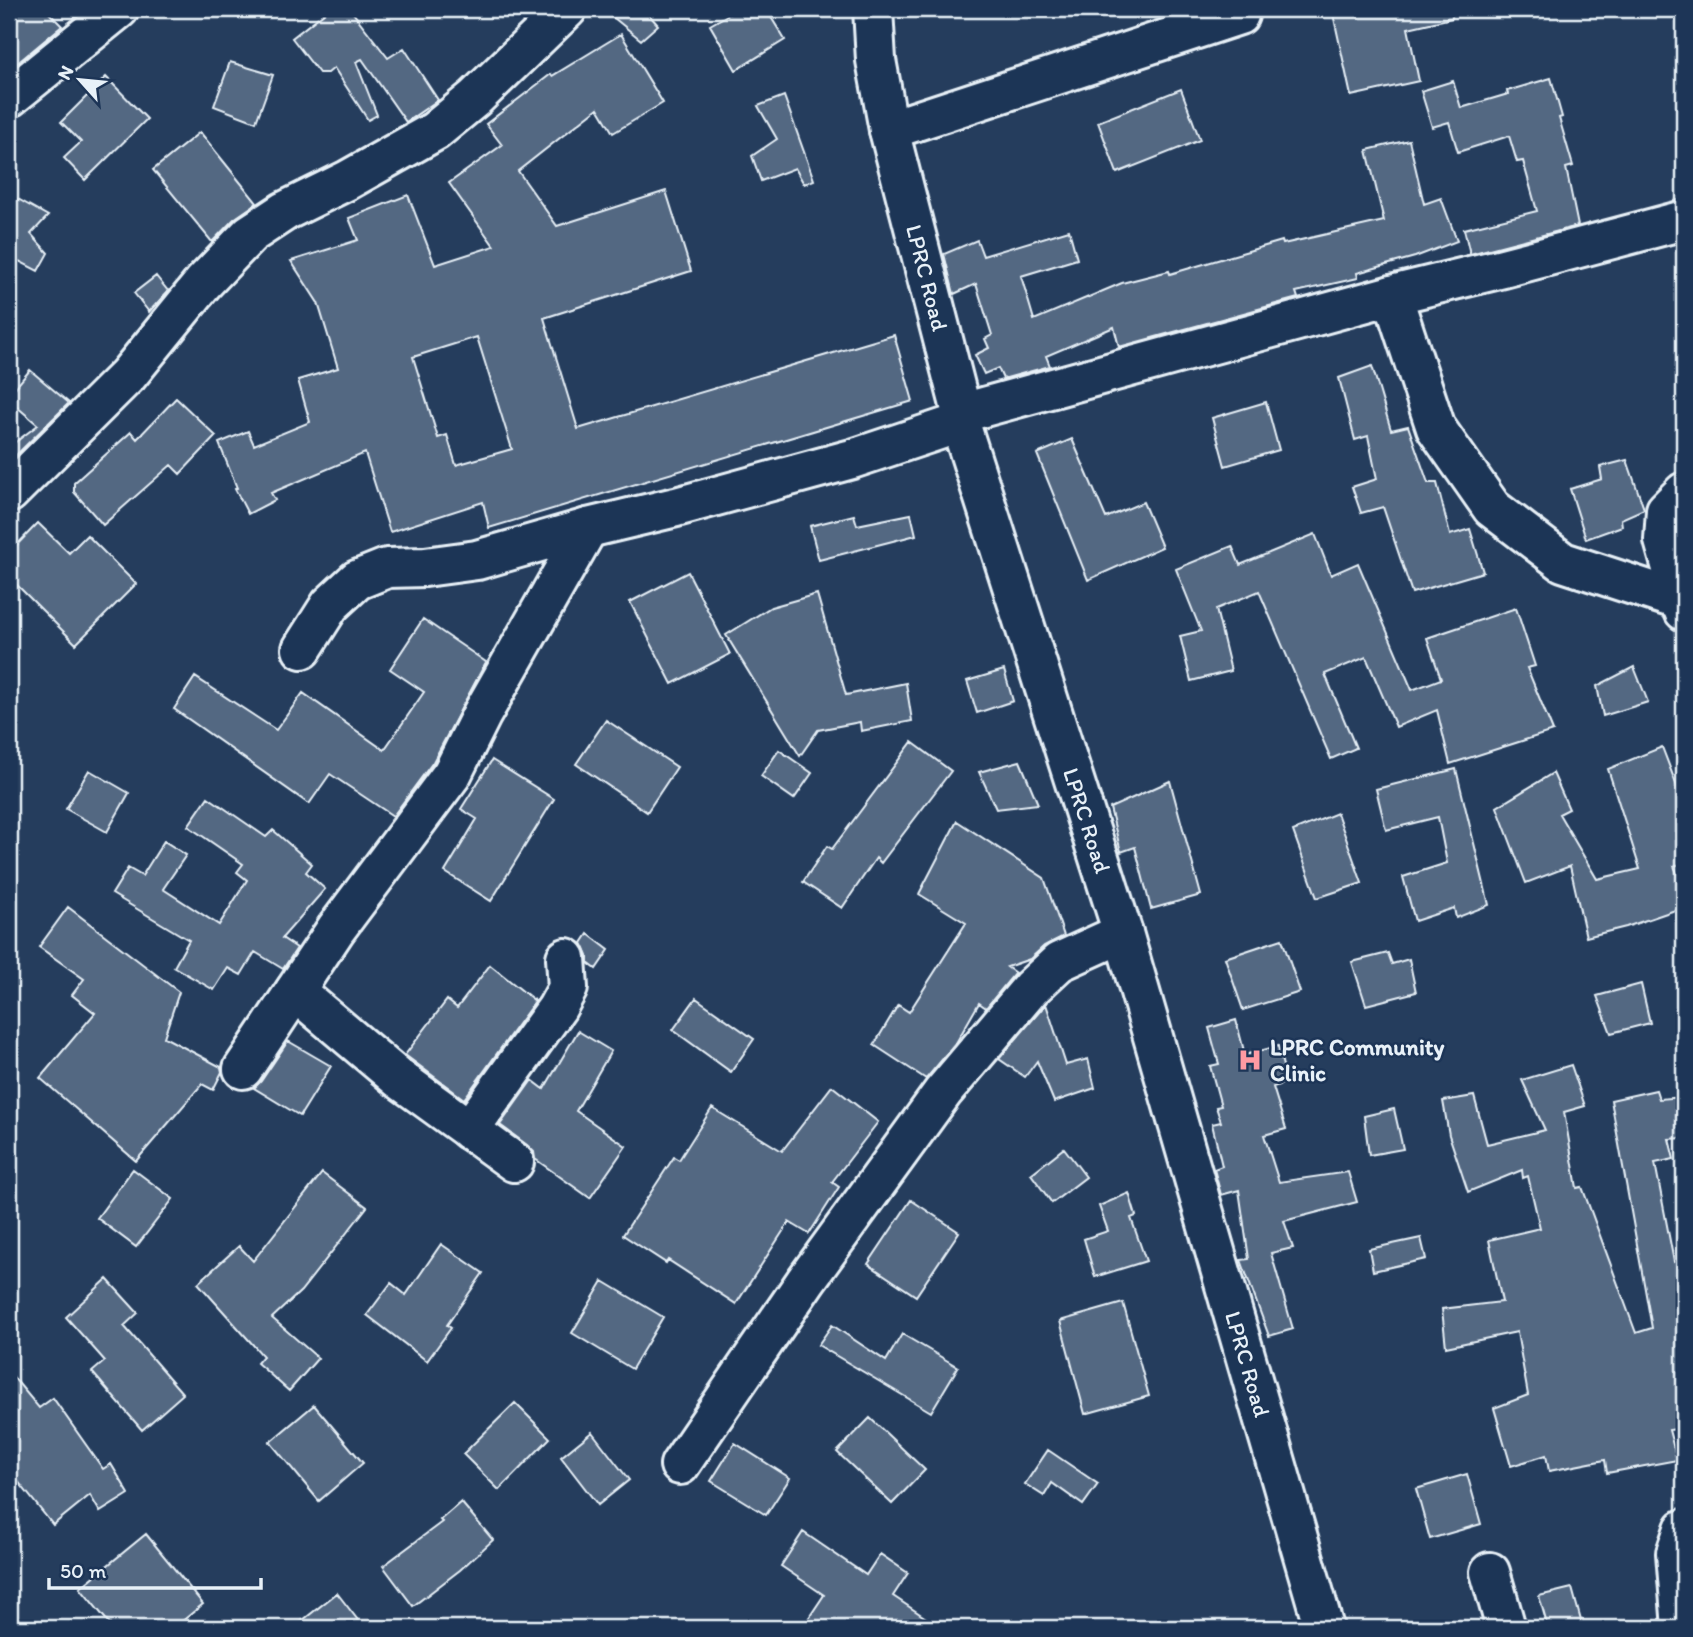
<svg xmlns="http://www.w3.org/2000/svg" width="1693" height="1637" font-family="Itim,sans-serif">
	<rect width="100%" height="100%" fill="#253d5d"/>
	<filter id="ink" filterUnits="userSpaceOnUse"><feTurbulence type="fractalNoise" baseFrequency=".0143" numOctaves="2"/><feDisplacementMap in="SourceGraphic" scale="14" xChannelSelector="R" yChannelSelector="G"/><feConvolveMatrix kernelMatrix="1 2 1 2 8 2 1 2 1" color-interpolation-filters="sRGB"/></filter>
	<g filter="url(#ink)">
		<path fill="#536782" stroke="#e8f1f8" stroke-width="2" fill-rule="evenodd" d="M9 9H45L62 26 9 70Z
			M329 9H350L388 58 404 48 438 100 406 122 362 59 356 62 377 115 368 120 334 68 328 73H319L292 38Z
			M603 9H644L658 25 641 40Z
			M738 9H766L785 40 736 70 710 25Z
			M1332 9H1451L1452 18 1408 28 1419 81 1351 96Z
			M621 34 663 103 613 133 598 108 518 171 557 226 666 191 691 271 544 318 578 429 894 335 913 401 489 528 483 502 390 532 365 453 271 493 275 500 248 514 235 489 237 488 219 443 248 431 254 445 310 422 298 380 338 368 318 303 291 261 358 240 349 218 408 195 435 265 494 246 449 183 502 145 486 124 551 74 552 76ZM477 337 512 449 456 465 447 435 438 438 413 357Z
			M230 62 273 75 256 122 214 106Z
			M106 77 147 119 85 180 64 158 81 142 61 122Z
			M1551 78 1562 117 1559 118 1573 166 1566 168 1578 226 1470 254 1464 229 1537 211 1523 161 1517 162 1509 136 1458 152 1449 122 1432 127 1421 91 1453 81 1461 108 1508 94 1507 91Z
			M1181 89 1200 140 1117 173 1098 122Z
			M784 96 814 180 804 184 795 168 761 181 752 156 777 139 758 106Z
			M200 132 257 203 234 219 212 242 153 170Z
			M1409 140 1424 204 1441 198 1457 241 1415 257 1357 273 1358 278 1296 292 1298 298 1119 347 1114 327 1046 356 1050 366 1003 379 998 368 984 374 975 355 989 348 985 339 992 335 976 284 954 294 944 254 977 240 983 256 1069 230 1077 259 1021 276 1034 320 1122 283 1169 271 1170 274 1282 241 1283 244 1384 221 1367 150Z
			M9 194 48 216 31 234 48 253 38 271 9 256Z
			M156 276 168 291 149 312 134 293Z
			M1372 366 1391 430 1408 426 1428 483H1437L1450 535 1470 529 1483 572 1412 593 1383 507 1361 513 1352 487 1377 479 1368 436 1355 440 1339 378Z
			M30 370 69 403 9 462V447L38 425 9 400V395Z
			M176 398 216 436 180 474 171 465 103 525 74 492V483L131 432 137 439Z
			M1266 402 1279 450 1225 466 1212 418Z
			M1072 439 1106 518 1143 502 1162 547 1088 580 1037 454Z
			M1627 460 1644 509 1621 519 1622 526 1586 539 1570 489 1602 479 1600 467Z
			M911 514 916 535 819 560 810 526 854 515 857 525Z
			M38 523 69 553 87 535 136 584 76 644 9 577V553Z
			M1315 534 1331 575 1358 563 1412 690 1441 679 1427 638 1516 608 1535 666 1527 668 1553 731 1450 764 1437 710 1396 727 1366 657 1325 674 1356 748 1331 759 1259 591 1216 609 1231 671 1191 681 1180 636 1201 631 1176 569 1232 546 1240 565Z
			M688 572 730 654 672 684 630 602Z
			M817 594 846 695 906 683 912 721 861 731 860 722 818 730 800 756 726 635 771 607Z
			M423 619 486 662 433 762 393 816 330 774 309 804 174 709 195 677 276 730 303 693 384 750 424 692 390 669Z
			M1634 667 1648 702 1603 716 1597 686Z
			M1004 670 1013 701 977 713 967 681Z
			M606 720 677 767 647 812 576 764Z
			M912 742 951 771 881 863 876 858 842 908 803 882 827 846 832 849Z
			M1662 747 1678 789 1684 787V863L1674 866 1684 890V907L1626 927 1586 937 1570 866 1526 883 1497 807 1553 773 1569 809 1559 814 1597 879 1640 869 1608 769Z
			M779 750 812 773 794 799 761 776Z
			M492 760 554 799 491 901 445 872 477 819 461 809Z
			M1020 761 1038 804 996 809 979 772Z
			M1456 769 1489 905 1456 918 1454 908 1415 921 1403 877 1447 863 1438 817 1386 830 1376 789Z
			M89 770 129 793 107 832 66 809Z
			M1170 781 1201 895 1151 909 1135 847 1121 852 1110 808Z
			M208 797 266 837 273 830 312 864 306 872 325 889 282 938 297 948 283 969 255 952 241 975 228 968 214 990 174 967 189 940 112 894 128 868 142 876 164 841 186 855 163 889 219 925 247 880 237 872 243 864 188 826Z
			M1337 813 1362 883 1317 898 1293 831Z
			M957 821 1044 878 1064 936 1044 946 1030 959 1007 967 1015 973 986 1008 979 1003 956 1043 926 1079 874 1045 898 1005 909 1012 966 923 919 894Z
			M68 907 179 992 164 1037 221 1067 222 1072 213 1090 202 1084 136 1161 40 1078 95 1013 72 995 84 979 39 947Z
			M588 934 609 950 596 969 588 963V956L582 943Z
			M1282 939 1300 992 1243 1010 1225 958Z
			M1388 953 1392 964 1409 959 1416 992 1366 1005 1352 962Z
			M490 965 535 1001 464 1099 405 1055 447 1000 457 1008Z
			M1641 984 1650 1023 1611 1033 1597 996Z
			M696 998 754 1039 731 1072 673 1030Z
			M1046 1004 1066 1065 1088 1059 1095 1088 1054 1102 1037 1061 1025 1077 999 1059Z
			M1236 1020 1245 1055 1278 1046 1287 1082 1273 1087 1286 1129 1264 1135 1279 1182 1348 1172 1357 1202 1284 1221 1293 1248 1271 1253 1293 1329 1269 1336 1241 1260 1249 1259 1239 1190 1221 1195 1214 1169 1222 1166 1212 1124 1221 1122 1216 1107 1221 1106 1210 1066 1219 1064 1209 1028Z
			M578 1031 611 1051 576 1111 626 1146 590 1198 535 1159 534 1152 527 1145 500 1125 532 1080 544 1089Z
			M288 1041 331 1066 300 1116 254 1088 261 1081Z
			M1571 1065 1585 1106 1564 1112 1577 1188 1582 1187 1636 1333 1652 1328 1611 1100 1656 1090 1659 1099 1684 1097V1138L1669 1139 1674 1159 1655 1163 1674 1262 1684 1259V1428L1669 1430 1677 1460 1607 1473 1605 1460 1549 1471 1546 1455 1511 1466 1494 1408 1528 1395 1517 1332 1446 1347 1442 1309 1502 1302 1489 1240 1540 1228 1528 1176 1523 1178 1522 1170 1468 1192 1449 1135 1443 1101 1474 1096 1487 1144 1545 1130 1522 1080Z
			M832 1086 878 1122 832 1182 839 1187 809 1234 789 1222 736 1304 668 1260 666 1263 623 1235 674 1157 679 1160 712 1108 782 1151Z
			M1394 1109 1403 1149 1369 1155 1364 1116Z
			M1064 1148 1086 1177 1052 1203 1031 1174Z
			M133 1169 173 1199 136 1247 97 1218Z
			M322 1173 367 1207 301 1291 272 1318 318 1358 289 1391 257 1363 263 1356 198 1283 239 1246 253 1261Z
			M1129 1193 1136 1216 1131 1218 1146 1261 1095 1277 1084 1239 1108 1231 1099 1206Z
			M911 1200 959 1232 916 1296 868 1264Z
			M1421 1238 1426 1259 1373 1271 1369 1249Z
			M441 1244 483 1273 447 1325 451 1328 427 1361 367 1315 391 1283 406 1295Z
			M107 1279 138 1313 124 1326 183 1394 142 1430 92 1372 105 1361 66 1317Z
			M603 1281 663 1317 632 1369 572 1333Z
			M1123 1303 1149 1396 1085 1414 1060 1321Z
			M832 1325 886 1361 902 1334 958 1367 931 1412 818 1345Z
			M9 1372 39 1408 53 1398 103 1469 111 1464 129 1494 100 1512 90 1495 53 1525 9 1470Z
			M515 1403 550 1438 499 1490 463 1454Z
			M314 1405 363 1463 319 1501 270 1442Z
			M870 1418 925 1470 892 1504 837 1452Z
			M592 1432 629 1480 598 1505 561 1457Z
			M735 1443 790 1478 766 1515 711 1481Z
			M1048 1450 1098 1484 1083 1505 1052 1483 1044 1496 1025 1484Z
			M1467 1474 1481 1524 1430 1539 1416 1489Z
			M461 1502 493 1540 460 1570 413 1606 383 1566 442 1522 440 1520Z
			M803 1532 866 1575 880 1554 908 1573 893 1596 941 1628H802L824 1595 781 1566Z
			M146 1534 203 1604 174 1628H113L80 1588Z
			M1572 1588 1583 1628H1548L1539 1596Z
			M337 1593 364 1628H293Z"/>
		<g fill="none" stroke-linecap="round" stroke-linejoin="round">
			<g stroke="#e8f1f8" stroke-width="44">
				<g id="minor">
					<path id="s1" d="M873 9 876 60 889 130 962 413 960 423 1123 933 1324 1628"/>
					<path d="M9 98 119 9"/>
					<path d="M889 130 1239 15"/>
					<path d="M1392 295 1436 428 1492 508 1563 562 1679 600"/>
					<path d="M962 413 1392 295 1503 268 1684 220"/>
					<path d="M1684 492 1666 510 1664 540 1684 611"/>
					<path d="M9 493 128 375 203 283 250 234 285 211 348 180 435 131 475 98 567 9"/>
					<path d="M302 649 330 605 357 580 387 568 425 567 477 560 588 528 676 507 852 459 960 423"/>
					<path d="M295 991 398 1078 514 1162"/>
					<path d="M243 1069 336 929 452 774 482 714 588 528"/>
					<path d="M469 1130 557 1008 568 988 566 958"/>
					<path d="M680 1465 807 1279 943 1092 1031 988 1059 962 1123 933"/>
					<path d="M1490 1572 1506 1628"/>
					<path d="M1682 1628 1676 1553 1684 1529"/>
				</g>
			</g>
			<use href="#minor" stroke="#1d3557" stroke-width="38"/>
		</g>
	</g>
	<defs>
		<g id="hospital-bare" transform="scale(1.89)"><path d="M-5-5h3v3.5h4V-5h3V5h-3V1.5h-4V5h-3Z" fill="#ff9aa2" stroke="#1d3557" stroke-width="2.5" paint-order="stroke"/></g>
	</defs>
	<g fill-rule="evenodd">
		<use href="#hospital-bare" x="1250" y="1060"/>
	</g>
	<g text-anchor="middle" stroke-width="5" stroke-linejoin="round" paint-order="stroke">
		<g font-size="23" fill="#e8f1f8" stroke="#1d3557">
			<text dy="8" stroke="none"><textPath href="#s1" startOffset="275">LPRC Road</textPath></text>
			<text dy="8" stroke="none"><textPath href="#s1" startOffset="842">LPRC Road</textPath></text>
			<text dy="8" stroke="none"><textPath href="#s1" startOffset="1409">LPRC Road</textPath></text>
		</g>
		<g font-size="23" font-weight="bold" fill="#e8f1f8" stroke="#1d3557" text-anchor="start">
			<text x="1270" y="1055">LPRC Community<tspan x="1270" dy="26">Clinic</tspan></text>
		</g>
	</g>
	<rect width="1693" height="1637" fill="none" stroke="#1d3557" stroke-width="35"/>
	<rect x="18" y="18" width="1658" height="1602" fill="none" stroke="#e8f1f8" stroke-width="2.5" filter="url(#ink)"/>
	<g transform="translate(80 80) rotate(297)" stroke="#1d3557" stroke-width="5" paint-order="stroke">
	<path d="M0-5L12 26L0 18L-12 26Z" fill="#e8f1f8"/>
	<text y="-10" font-size="19" font-weight="bold" text-anchor="middle" fill="#e8f1f8">N</text>
	</g>
	<path d="M49 1578v10h212v-10" fill="none" stroke="#e8f1f8" stroke-width="3.5"/>
	<text x="60" y="1578" font-size="21" fill="#e8f1f8" stroke="#1d3557" stroke-width="5" paint-order="stroke">50 m</text>
</svg>
